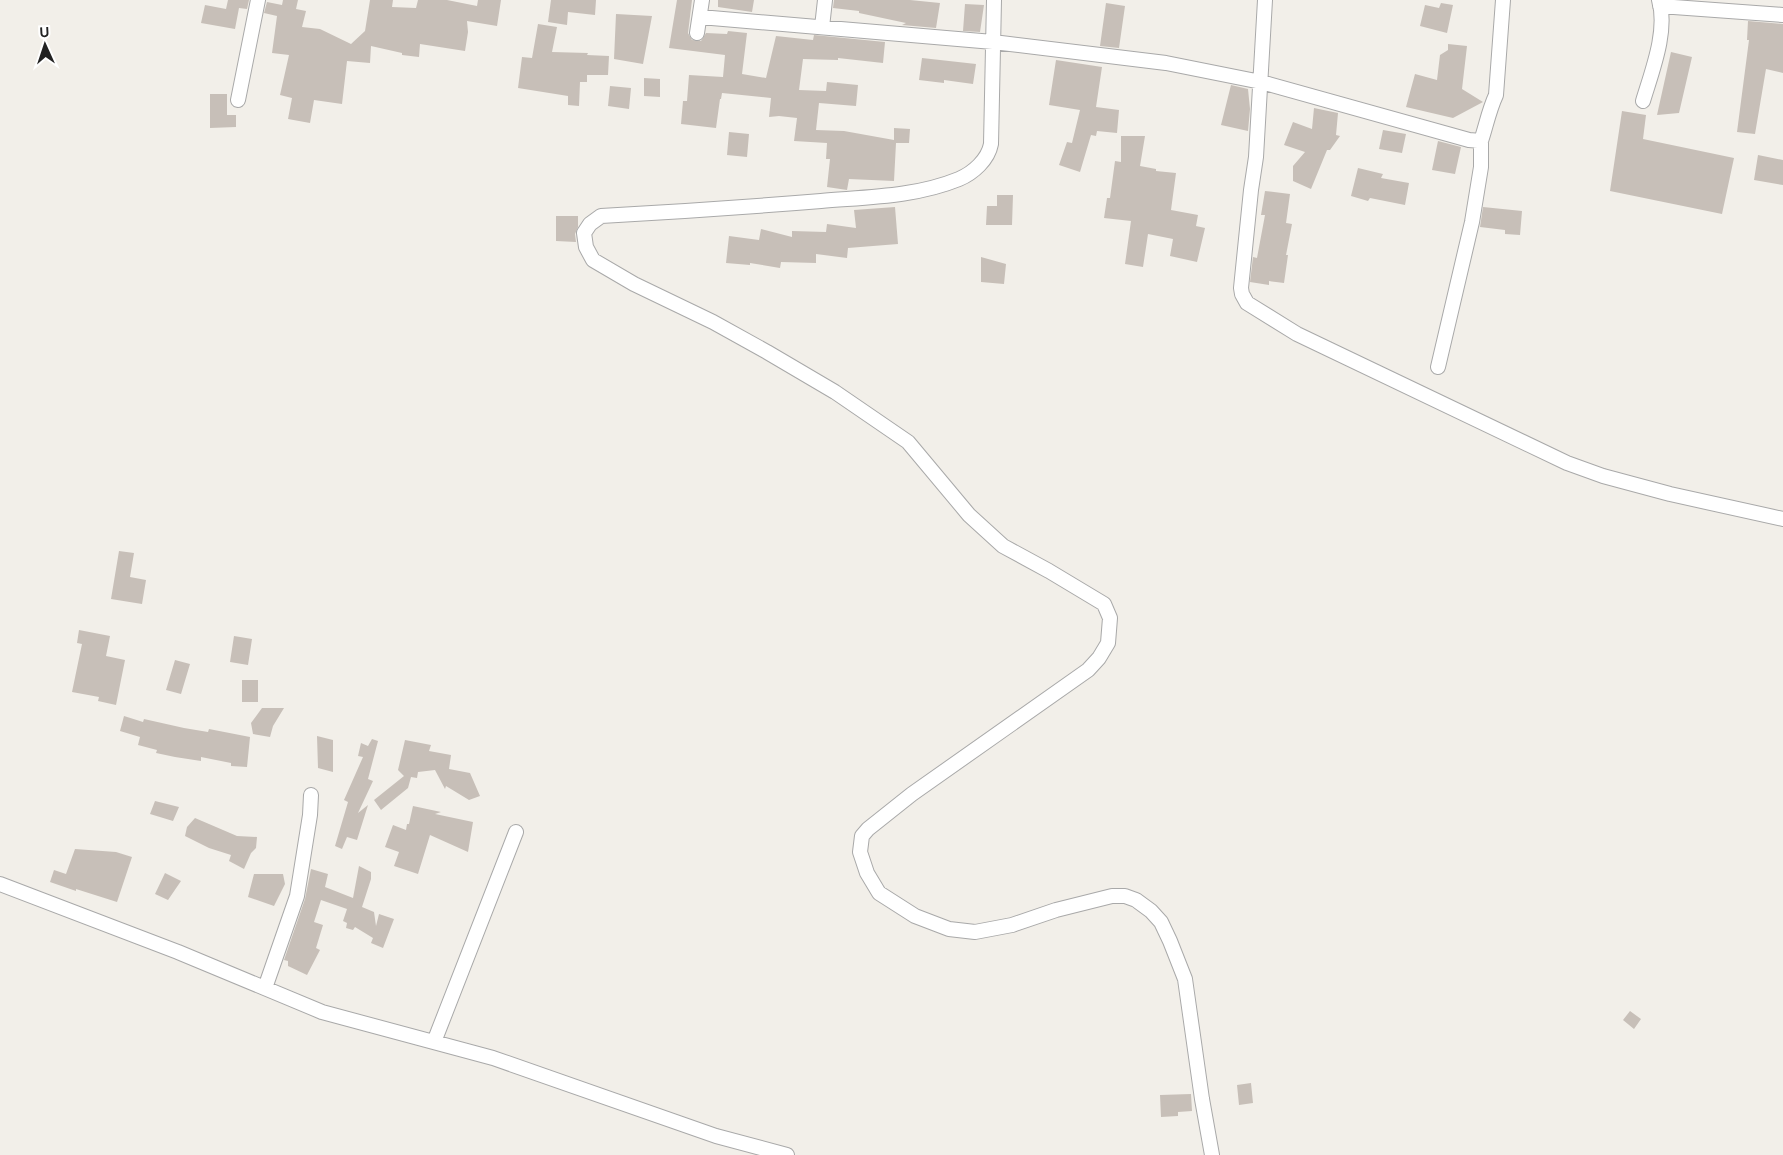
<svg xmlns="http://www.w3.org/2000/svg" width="1783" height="1155" font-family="Figtree,sans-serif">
	<rect width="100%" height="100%" fill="#f2efe9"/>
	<path fill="#c7bfb8" d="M228 0H249L247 9 239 8 235 29 201 23 205 5 226 9Z
		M283 0H298L296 9 306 11 302 27 320 29 351 44 365 31 370 0H393L392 7 416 8 418 0H447L477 6 478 0H501L497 26 467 21 468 32 465 51 420 44 419 57 402 55V53L371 46 370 63 347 61 342 104 314 100 310 123 288 119 292 98 280 95 289 55 272 53 277 16 264 13 267 2 282 5Z
		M551 0H596L595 15 568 12 567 25 548 22Z
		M677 0H692L688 33 692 40 701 41 706 33 727 34 728 31 747 33 742 74 766 78 776 36 813 40 814 35 885 42 883 63 838 58V60L803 59 799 90 826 91 827 82 858 85 856 106 819 103 816 130 844 131 894 140V128L910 129 909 143H896L894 181 849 179 847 190 827 187 830 159H826L827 143 794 141 797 118 779 116 769 117 771 98 722 93 721 99H720L716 128 681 124 683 101H687L689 75 723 77 725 55 669 48Z
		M718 0H754L752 12 718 7Z
		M834 0H910L940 3 936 28 902 25 906 23 859 13V11L833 8Z
		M1106 3 1125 6 1119 48 1100 46Z
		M1441 3 1453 5 1447 33 1420 26 1425 5 1439 8Z
		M965 4 984 5 980 32 963 31Z
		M616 14 652 16 643 64 614 59Z
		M1748 21 1783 24V73L1766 69 1755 134 1737 132 1749 40H1747Z
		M538 24 557 27 552 52 588 53 587 55 609 56 608 75H587V82H580L579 106 568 105V96L518 88 522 57 532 58Z
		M1448 44 1467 46 1462 89 1483 102 1453 118 1406 107 1415 74 1437 80 1440 55 1448 50Z
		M1671 52 1692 57 1679 113 1657 115Z
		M922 58 976 64 973 84 944 80V83L919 80Z
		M1056 60 1102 67 1096 107 1119 110 1117 133 1097 131 1096 136 1091 135 1080 172 1059 165 1067 142 1072 143 1080 110 1049 105Z
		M644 78 660 79V97L644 96Z
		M1231 85 1248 89 1250 109 1248 131 1221 125Z
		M610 86 631 88 629 109 608 106Z
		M210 94H227V115H236V127L210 128Z
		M1314 108 1338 113 1336 135 1340 136 1330 150H1327L1311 189 1293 181V166L1305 152 1284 145 1293 122 1312 129Z
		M1622 111 1646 115 1643 139 1734 158 1722 214 1610 191Z
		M1383 130 1406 134 1402 153 1379 149Z
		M729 132 749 134 747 157 727 155Z
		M1121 136H1145L1140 166 1156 169V171L1176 173 1171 210 1198 215 1196 226 1205 228 1197 262 1170 256 1173 239 1148 234 1143 267 1125 264 1131 221 1104 218 1107 198H1110L1115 161 1121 162Z
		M1438 141 1461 147 1455 174 1432 170Z
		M1758 155 1783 160V185L1754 180Z
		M1358 168 1383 174 1381 178 1409 183 1405 205 1370 198 1368 201 1351 196Z
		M1265 191 1290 194 1286 223 1292 224 1286 255H1288L1284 283 1269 281V285L1250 282 1253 257 1257 258 1265 215H1261Z
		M997 195H1013L1012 225H986L987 206H997Z
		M895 207 898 244 848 248 847 258 816 254V263L781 262 780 268 750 263V265L726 263 729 236 759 240 761 229 792 237V231L826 232 827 224 856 228 854 210Z
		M1483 207 1522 211 1520 235 1505 234V230L1480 227Z
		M556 216H578V227L575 234 576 242 556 241Z
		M981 257 1006 264 1004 284 981 282Z
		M119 551 134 553 130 577 146 580 142 604 111 599Z
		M79 630 110 636 106 656 125 660 116 705 98 701 99 697 72 692 82 644 77 643Z
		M234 636 252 639 248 665 230 662Z
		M175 660 190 664 181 694 166 690Z
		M242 680H258V702H242Z
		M262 708H284L273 726 270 737 253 734 251 723Z
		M124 716 143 722 144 719 184 728 208 732 209 729 250 737 247 767 231 766V763L201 757V761L175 757 156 753 157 750 138 745 140 737 120 731Z
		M317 736 333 740V772L318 768Z
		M372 739 378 741 368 779 373 781 358 813 368 805 357 840 347 837 342 849 335 846 348 802 344 800 363 757 358 756 361 743 368 746Z
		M405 740 431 745 429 751 451 755 449 769 470 773 480 796 469 800 446 786 445 789 435 770 418 772 417 778 411 777 408 788 381 810 374 800 404 776 398 770Z
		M155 801 179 807 173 821 150 814Z
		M413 806 441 812 435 814 473 822 468 852 430 835 418 874 394 866 399 852 385 847 393 825 406 830 407 824H409Z
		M195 818 237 836 257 837 256 848 251 853 244 869 229 861 231 855 209 848 185 836 187 827Z
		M75 849 116 852 132 857 117 902 76 889V891L50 882 54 870 66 874Z
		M359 866 371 872V879L362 907 374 912 376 926 379 914 394 919 383 948 371 943 373 938 355 927 353 930 346 928 347 923 343 921 347 909 321 900 314 922 323 925 316 948 320 950 307 975 288 966V961L284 960 305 899 311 869 328 874 325 887 353 898Z
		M165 873 181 881 168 900 155 894Z
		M254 874H283L285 884 274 906 248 897Z
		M1630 1011 1641 1019 1634 1029 1623 1020Z
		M1251 1083 1253 1103 1239 1105 1237 1085Z
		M1191 1094 1192 1111 1178 1112V1116L1161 1117 1160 1095Z"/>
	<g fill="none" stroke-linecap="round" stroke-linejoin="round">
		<g stroke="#a9a9a9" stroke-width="16">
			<path id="street" d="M994 0 991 144C988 160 973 173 959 179 915 197 867 197 821 201 747 207 674 212 601 216L590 224 584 233 586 247 593 260 634 284 713 322 767 352 835 392 908 442 969 515 1003 546 1049 571 1104 604 1110 618 1108 643 1099 658 1088 670 912 794 868 829 862 836 860 852 867 873 879 893 915 916 949 929 975 932 1012 925 1056 910 1112 896H1125L1136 900 1151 911 1161 922 1170 941 1185 979 1202 1099 1212 1155
				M1265 0 1256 157 1251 190 1241 288 1242 294 1247 303 1297 334 1567 463 1603 476 1670 494 1783 519
				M1660 6 1783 15
				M700 17 993 42 1166 63 1261 82 1469 140 1481 141C1486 126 1489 110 1496 95L1503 0
				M822 27 825 0
				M697 33 702 0
				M238 100 258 0
				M1643 101C1652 71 1668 31 1659 0
				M1438 367 1472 222 1481 167V141
				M0 884 178 952 322 1012 493 1058 716 1136 787 1155
				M265 988 297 896 310 815 311 795
				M434 1042 516 832"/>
		</g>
		<use href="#street" stroke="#fff" stroke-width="14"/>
	</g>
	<g transform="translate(45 45) rotate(357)" stroke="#ffffff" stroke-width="4" paint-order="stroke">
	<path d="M0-4L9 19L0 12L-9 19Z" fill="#222222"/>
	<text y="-8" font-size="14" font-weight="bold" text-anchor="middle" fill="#222222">U</text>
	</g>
</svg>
